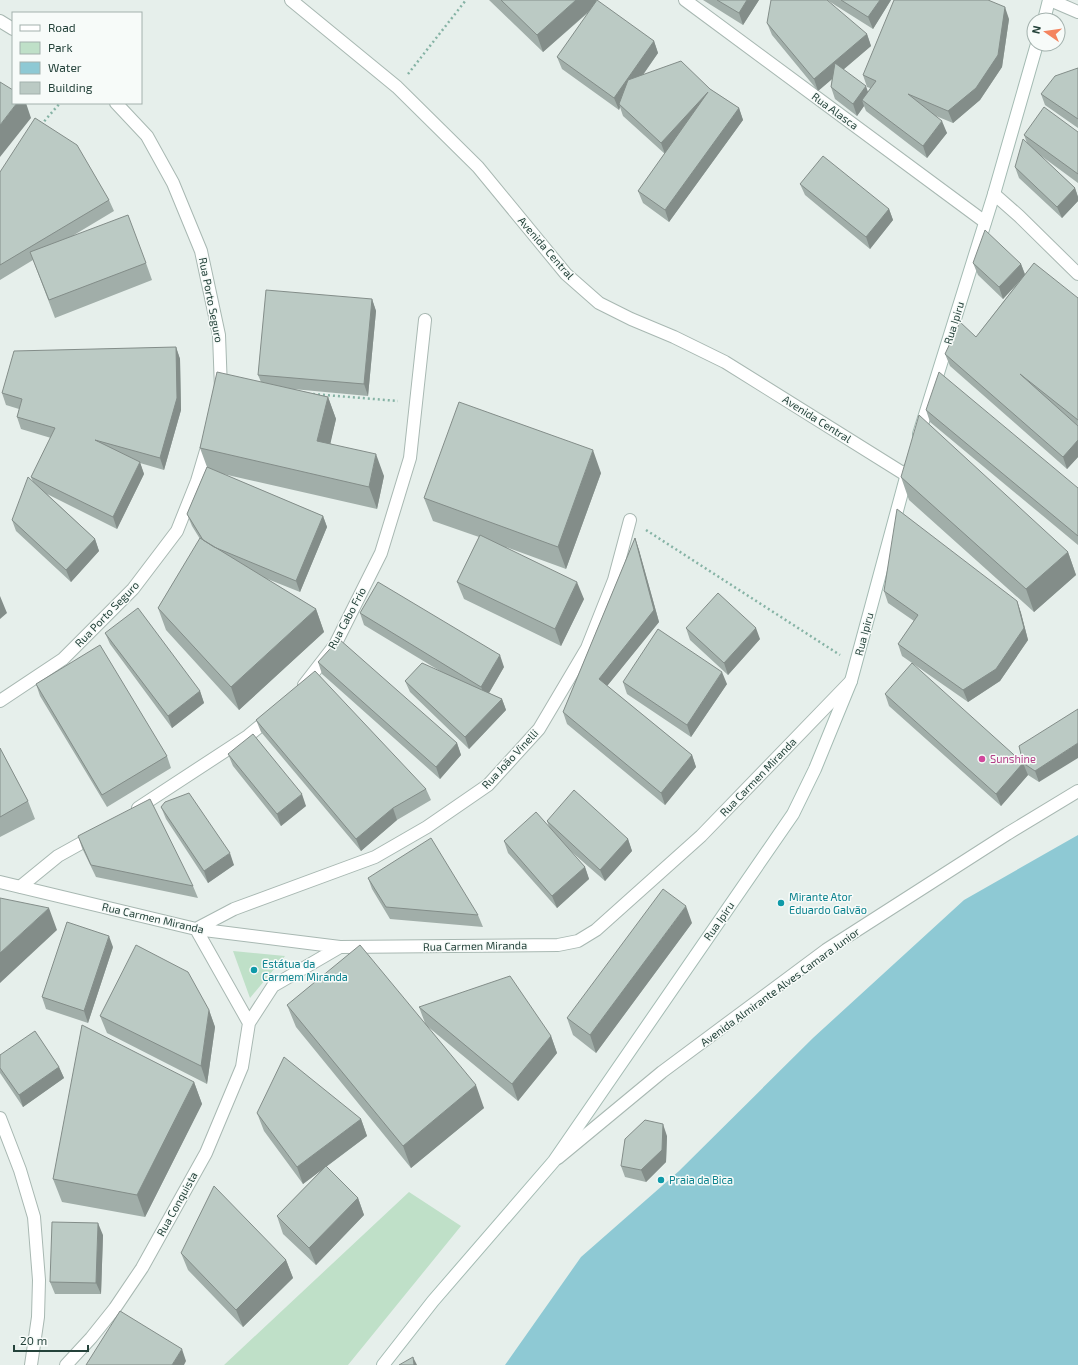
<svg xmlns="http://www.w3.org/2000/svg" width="1078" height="1365" font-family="'Exo 2',sans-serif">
	<rect width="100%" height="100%" fill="#e6efeb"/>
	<path fill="#bfe0c8" d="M233 951 285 956 250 998Z
		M409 1192 461 1226 348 1365H224Z"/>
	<path fill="#8ec9d4" d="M1078 835V1365H505L581 1257 679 1171 813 1038 964 900Z"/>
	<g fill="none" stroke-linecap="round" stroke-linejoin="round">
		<g stroke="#a8b8b2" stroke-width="14">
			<path id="lane" d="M994 194 1019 216 1078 274"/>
		</g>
		<g stroke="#a8b8b2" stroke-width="14">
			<path id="street" d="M291 0 397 87 478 167 566 274 599 303 631 319 674 337 725 362 906 475
				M685 0 985 222
				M1050 0 1078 12
				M0 21 13 29
				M116 103 147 136 173 183 201 251 219 335 221 389
				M304 685 335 645 381 553 410 458 425 320
				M0 701 63 659 133 589 177 531 197 481 208 444
				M138 808 248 736 271 717
				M0 882 196 929 340 947 558 945 578 941 596 930 701 836 851 681
				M20 887 58 856 94 836
				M249 1023 196 929 234 909 375 857 427 827 488 785 539 729 587 648 614 580 630 520
				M0 1118 20 1170 34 1217 39 1280 38 1317 31 1365
				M558 1158 662 1072 826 950 1007 834 1078 791
				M66 1365 91 1338 115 1308 142 1268 177 1205 206 1153 242 1067 249 1023 273 986 340 947"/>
		</g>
		<g stroke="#a4bbb3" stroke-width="14">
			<path id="secondary" d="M1044 20 1049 0
				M919 434 994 194 1037 44
				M383 1365 433 1301 554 1161 793 814 815 769 851 681 908 470"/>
		</g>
		<path stroke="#86b3a5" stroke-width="2.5" stroke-dasharray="2 3" stroke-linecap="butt" d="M408 74 466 0
			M41 125 60 103
			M313 394 398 401
			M646 530 840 655"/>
		<use href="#lane" stroke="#fff" stroke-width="12"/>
		<use href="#street" stroke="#fff" stroke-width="12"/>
		<use href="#secondary" stroke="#fff" stroke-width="12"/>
	</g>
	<path fill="#a1aea9" d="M489 0H596V1L654 41 658 53 643 75 710 89 739 108 743 120 669 222 643 203 638 191 665 154 623 116 620 107 619 110 562 69 557 57 590 11 543 52Z
		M703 0H759L743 25Z
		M827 0H891L873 29Z
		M1009 19 1002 67 980 100 953 123 936 116 947 133 927 158 866 111 864 106 857 116 835 99 831 87 832 79 818 91 772 35 767 23 867 34 871 46 843 70 868 92 870 88 867 87 863 75Z
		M1078 68V128L1045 105 1041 94Z
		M1078 132V183L1040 155 1075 188 1078 197V201L1062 218 1019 178 1015 167 1027 143 1024 135Z
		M0 172 109 200 114 211 74 235 146 263 152 280 55 318 33 260 0 280Z
		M800 184 889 209 893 220 870 249 805 195Z
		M973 263 1021 264 1025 274 1078 298V457L1067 469 950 366 945 354 976 337 1017 284 1003 299 978 275Z
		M372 299 376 311 368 396 293 389 328 397 336 419 330 443 384 476 377 509 223 474 323 516 327 527 300 592 265 578 316 609 324 632 239 710 166 630 158 608 200 539 192 526 187 514 207 467 200 448 261 382 258 375Z
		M176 347 180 359 181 410 164 470 140 463 144 474 117 529 47 494 95 539 99 551 71 582 16 531 12 520 33 482 31 477 51 438 21 429 17 417 19 409 6 405 2 393Z
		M926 410 1078 488V545L930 422Z
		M601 473 566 569 506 547 584 599 561 646 464 599 457 582 479 537 433 521 424 498Z
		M901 477 1068 552 1076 575 1034 612 909 500Z
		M635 538 639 550 659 622 607 686 692 755 696 767 665 805 567 724 563 712Z
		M884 591 1017 601 1021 613 1028 640 1000 681 968 702 902 656 898 644 914 621 888 603Z
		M360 613 504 667 489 693 502 699 506 710 469 749 410 692 405 681 440 671 364 625Z
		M686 628 760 639 728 675 690 640Z
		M105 633 200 691 204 703 172 728 110 644Z
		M318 662 457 743 461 755 440 779 322 674Z
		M623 682 727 684 691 737 627 694Z
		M36 684 167 756 171 768 107 807 40 696Z
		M885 694 1023 763 1078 709 1039 782 1028 775 1001 806 889 706Z
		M256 720 426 789 431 800 397 820 361 851 261 732Z
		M0 748 28 801 35 819 0 837Z
		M228 754 306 806 281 826 233 766Z
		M161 807 234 865 208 883 166 819Z
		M547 821 628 839 632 851 605 881 566 847 585 867 589 879 557 908 508 853 504 841 549 827Z
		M78 836 193 886 198 898 96 877 82 848Z
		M368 878 478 915 483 927 390 919 372 889Z
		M692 923 596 1053 573 1035 567 1018Z
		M113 947 88 1023 46 1009 42 997Z
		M287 1005 425 1023 419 1007 551 1036 557 1053 518 1101 427 1026 484 1108 411 1168 296 1027Z
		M209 1010 215 1027 207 1084 107 1033 100 1016Z
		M0 1055 59 1067 64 1078 23 1107 0 1073Z
		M194 1082 202 1104 145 1217 62 1202 53 1179Z
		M257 1113 361 1119 367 1136 326 1167 358 1198 364 1215 316 1265 283 1234 277 1216 324 1168 303 1184 264 1131Z
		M667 1136 666 1162 646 1182 625 1177 621 1166Z
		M103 1235 101 1294H55L50 1282Z
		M181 1253 286 1260 293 1278 243 1327 188 1270Z"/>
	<path fill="#838d89" d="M576 0H596L597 4 543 52 537 35Z
		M747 0H759L743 25 739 13Z
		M880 0H891L873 29 868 17Z
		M1005 7 1009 19 1002 67 980 100 953 123 948 111Z
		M867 34 871 46 818 91 814 79Z
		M654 41 658 53 621 106 619 104 620 107 619 110 614 98Z
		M866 86 870 98 862 100 864 106 857 116 853 104Z
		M708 92 665 154 661 143Z
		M17 103H26L31 118 0 157V125Z
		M739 108 743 120 669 222 665 210Z
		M942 121 947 133 927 158 923 146Z
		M1075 188 1078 197V201L1062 218 1057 207Z
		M889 209 893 220 870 249 866 237Z
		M1021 264 1025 275 1003 299 999 287Z
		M372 299 376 311 368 396 364 384Z
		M176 347 180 359 181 410 164 470 160 458Z
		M328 397 336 419 326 463 317 441Z
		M1078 440V457L1067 469 1063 457Z
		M593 450 601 473 566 569 558 547Z
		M376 454 384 476 377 509 369 487Z
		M140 462 144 474 117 529 113 517Z
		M323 516 327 527 300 592 296 581Z
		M635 538 639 550 659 622 603 691 599 679Z
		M95 539 99 551 71 582 66 570Z
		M1068 552 1076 575 1034 612 1026 589Z
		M577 582 584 599 561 646 555 629Z
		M0 596 7 613 0 619Z
		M1017 601 1021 613 1028 640 1000 681 968 702 963 690Z
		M316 609 324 632 239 710 231 687Z
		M756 628 760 639 728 675 724 663Z
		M500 655 504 667 486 698 481 687Z
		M722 672 727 684 691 737 687 725Z
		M200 691 204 703 172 728 168 716Z
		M502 699 506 710 469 749 465 737Z
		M457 743 461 755 440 779 436 767Z
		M1078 743V758L1039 782 1035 771Z
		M692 755 696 767 665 805 661 793Z
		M1023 763 1028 775 1001 806 996 794Z
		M302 794 306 806 281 826 277 814Z
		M393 808 397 820 361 851 356 839Z
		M628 839 632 851 605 881 600 870Z
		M230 853 234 865 208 883 204 871Z
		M585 867 589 879 557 908 552 896Z
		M686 906 692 923 596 1053 590 1035Z
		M49 908 57 930 0 983V953Z
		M109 936 113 947 88 1023 84 1011Z
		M209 1010 215 1027 207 1084 201 1066Z
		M551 1036 557 1053 518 1101 512 1084Z
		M59 1067 64 1078 23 1107 19 1095Z
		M194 1082 202 1104 145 1217 137 1195Z
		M476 1085 484 1108 411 1168 403 1146Z
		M361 1119 367 1136 303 1184 297 1167Z
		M663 1124 667 1136 666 1162 646 1182 641 1170Z
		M358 1198 364 1215 316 1265 309 1248Z
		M98 1223 103 1235 101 1294 96 1283Z
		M286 1260 293 1278 243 1327 236 1310Z
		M182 1349 186 1361 184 1365H172Z
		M413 1357 417 1365H414Z"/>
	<path fill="#bbcac4" stroke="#838d89" d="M501 0H576L537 35Z
		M597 0 654 41 614 98 557 57Z
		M717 0H747L739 13Z
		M771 0H827L867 34 814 79 767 23Z
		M841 0H880L868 17Z
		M894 0H988L1005 7 998 55 976 88 948 111 908 94 942 121 923 146 862 100 876 81 863 75Z
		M681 61 710 89 739 108 665 210 638 191 708 92 661 143 619 104 628 80Z
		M835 63 866 86 853 104 831 87Z
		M1078 68V119L1041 94 1055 76Z
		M0 82 13 90V103H17L0 125Z
		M1044 107 1078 132V174L1024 135Z
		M35 118 77 145 109 200 0 265V172Z
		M1023 139 1075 188 1057 207 1015 167Z
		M823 156 889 209 866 237 800 184Z
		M128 215 146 263 49 300 30 252Z
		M985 230 1021 264 999 287 973 263Z
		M1034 263 1078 298V420L1020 374 1078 426V440L1063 457 945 354 960 322 976 337Z
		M266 290 372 299 364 384 258 375Z
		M176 347 177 398 160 458 95 440 140 462 113 517 31 477 55 428 17 417 22 399 2 393 14 351Z
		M217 372 328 397 317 441 376 454 369 487 200 448Z
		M939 372 1078 488V536L926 410Z
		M459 402 593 450 558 547 424 498Z
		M919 415 1068 552 1026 589 901 477Z
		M207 467 323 516 296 581 214 547 203 540 187 514Z
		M28 477 95 539 66 570 12 520Z
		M897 509 1017 601 1024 628 996 669 963 690 898 644 918 615 884 591Z
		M480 535 577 582 555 629 457 582Z
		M200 538 316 609 231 687 158 608Z
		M635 538 654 610 599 679 692 755 661 793 563 712Z
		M378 582 500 655 481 687 360 613Z
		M718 593 756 628 724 663 686 628Z
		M138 608 200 691 168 716 105 633Z
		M658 629 722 672 687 725 623 682Z
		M339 639 457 743 436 767 318 662Z
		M100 645 167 756 102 795 36 684Z
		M422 663 502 699 465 737 405 681Z
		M912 663 1023 763 996 794 885 694Z
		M315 671 426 789 393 808 356 839 256 720Z
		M1078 709V743L1035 771 1023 763 1019 746Z
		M253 734 302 794 277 814 228 754Z
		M0 748 28 801 0 817Z
		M574 790 628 839 600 870 547 821Z
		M189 793 230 853 204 871 161 807 165 802Z
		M150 799 193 886 91 865 78 836Z
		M536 812 585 867 552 896 504 841Z
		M431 838 478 915 386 907 368 878Z
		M663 889 686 906 590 1035 567 1018Z
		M0 898 49 908 0 953Z
		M67 922 109 936 84 1011 42 997Z
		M136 945 188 972 209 1010 201 1066 100 1016Z
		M360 945 476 1085 403 1146 287 1005Z
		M510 976 551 1036 512 1084 419 1007Z
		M82 1025 194 1082 137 1195 53 1179Z
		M35 1031 59 1067 19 1095 0 1068V1055Z
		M284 1057 361 1119 297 1167 257 1113Z
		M645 1120 663 1124 662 1150 641 1170 621 1166 625 1139Z
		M326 1166 358 1198 309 1248 277 1216Z
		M214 1186 286 1260 236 1310 181 1253Z
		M52 1222 98 1223 96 1283 50 1282Z
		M120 1311 182 1349 172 1365H86Z
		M413 1357 414 1365H399Z"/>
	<circle fill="#d1479c" stroke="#f7fbf9" stroke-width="1.5" cx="982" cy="759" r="4"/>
	<g fill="#0f9aa8" stroke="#f7fbf9" stroke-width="1.5">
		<circle cx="781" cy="903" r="4"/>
		<circle cx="254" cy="970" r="4"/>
		<circle cx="661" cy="1180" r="4"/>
	</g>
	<g text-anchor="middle" stroke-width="3" stroke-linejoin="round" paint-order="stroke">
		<g font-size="11" fill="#24423a" stroke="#f7fbf9">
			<text transform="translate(835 111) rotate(36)" y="4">Rua Alasca</text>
			<text transform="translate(546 248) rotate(49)" y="4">Avenida Central</text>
			<text transform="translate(211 300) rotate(79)" y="4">Rua Porto Seguro</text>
			<text transform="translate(954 323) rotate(-73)" y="4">Rua Ipiru</text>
			<text transform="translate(817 419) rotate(32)" y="4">Avenida Central</text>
			<text transform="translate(107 614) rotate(-46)" y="4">Rua Porto Seguro</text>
			<text transform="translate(347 618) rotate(-62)" y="4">Rua Cabo Frio</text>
			<text transform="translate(864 634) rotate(-75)" y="4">Rua Ipiru</text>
			<text transform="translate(510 759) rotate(-47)" y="4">Rua João Vinelli</text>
			<text transform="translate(758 777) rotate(-46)" y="4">Rua Carmen Miranda</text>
			<text transform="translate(153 918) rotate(13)" y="4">Rua Carmen Miranda</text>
			<text transform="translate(719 921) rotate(-55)" y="4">Rua Ipiru</text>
			<text transform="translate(475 946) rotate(-1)" y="4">Rua Carmen Miranda</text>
			<text transform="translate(780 987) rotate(-36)" y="4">Avenida Almirante Alves Camara Junior</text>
			<text transform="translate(177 1204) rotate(-61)" y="4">Rua Conquista</text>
		</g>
		<g font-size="11" fill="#b23c85" stroke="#f7fbf9" text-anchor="start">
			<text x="990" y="763">Sunshine</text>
		</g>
		<g font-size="11" fill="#0d838f" stroke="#f7fbf9" text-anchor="start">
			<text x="789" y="901">Mirante Ator<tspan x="789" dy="13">Eduardo Galvão</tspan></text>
			<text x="262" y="968">Estátua da<tspan x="262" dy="13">Carmem Miranda</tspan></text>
			<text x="669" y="1184">Praia da Bica</text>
		</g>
	</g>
	<rect x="12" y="12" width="130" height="92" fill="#f7fbf9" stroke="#a3b1ad"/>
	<rect x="20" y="25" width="20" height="6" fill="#ffffff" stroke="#a3b1ad"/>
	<text x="48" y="32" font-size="12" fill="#24423a">Road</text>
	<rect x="20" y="42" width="20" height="12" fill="#bfe0c8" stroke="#a3b1ad"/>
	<text x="48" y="52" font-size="12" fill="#24423a">Park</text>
	<rect x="20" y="62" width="20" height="12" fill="#8ec9d4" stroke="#a3b1ad"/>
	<text x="48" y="72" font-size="12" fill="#24423a">Water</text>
	<rect x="20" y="82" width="20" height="12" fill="#bbcac4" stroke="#a3b1ad"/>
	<text x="48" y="92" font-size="12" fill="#24423a">Building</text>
	<g transform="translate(1046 32) rotate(283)"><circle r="19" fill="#f7fbf9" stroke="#a3b1ad"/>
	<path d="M0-3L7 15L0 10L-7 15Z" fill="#f4845f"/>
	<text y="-6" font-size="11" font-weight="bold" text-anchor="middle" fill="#24423a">N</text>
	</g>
	<path d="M14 1345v6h74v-6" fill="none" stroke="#24423a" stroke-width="2"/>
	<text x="20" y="1345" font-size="12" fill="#24423a" stroke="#f7fbf9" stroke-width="3" paint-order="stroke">20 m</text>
</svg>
